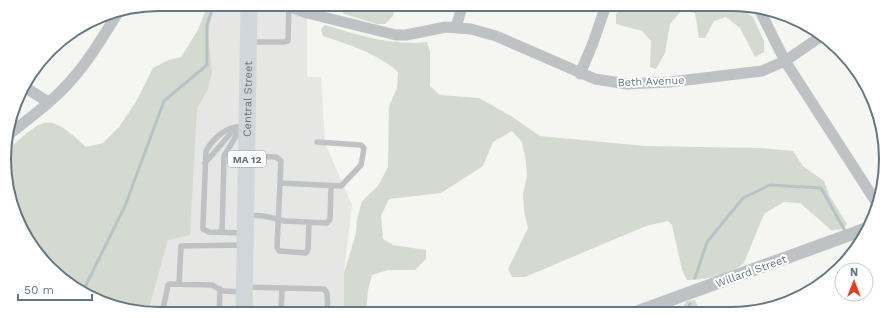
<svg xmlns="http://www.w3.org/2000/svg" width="890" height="318" font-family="'Work Sans',sans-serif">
	<rect width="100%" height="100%" fill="#f5f5f1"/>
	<path fill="#e6e6e5" d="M216 4 285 5 307 13V77H321L325 143 352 205 344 273V314L148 313 168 240 211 15Z"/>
	<path fill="#d5dad0" d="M208 4H216L211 15 208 35 212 73 208 89 197 109 190 235 168 240 148 313 119 309 65 282 30 245 7 189 6 151C44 119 46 109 86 147L103 143 119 127 137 100 153 68 168 60 181 57 198 30Z
		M344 6 367 12 369 6H395L393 16 385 24H377L344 14 341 10Z
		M620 8 742 10 753 17 764 41V52L755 57 740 28 726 17 714 21 705 38H699L695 13 682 10 670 24 665 53 656 69 650 67 651 41 642 31 616 24V14Z
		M325 25C359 35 391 46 427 42L430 51V86L440 95 479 98 511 116 540 136 645 146 758 148 793 151 803 166 824 181 829 195 847 224 844 229 831 230 800 203 784 202 764 214 744 263C730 275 705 280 687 280L682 270 672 225 668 221 646 226 525 277H512L508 269 528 228 524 211 523 194 527 176 526 162 522 142 512 131 493 142 483 166 441 193 389 199 381 216 383 239 393 245 426 250V259L415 270H388L372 275 368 290 366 314H344V273L356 233 357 219 362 201 378 186 388 167 389 106 397 88 398 72C377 53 349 45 323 36L321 29Z
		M695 300 698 306 697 313H677L687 301Z"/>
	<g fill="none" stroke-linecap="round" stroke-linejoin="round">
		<path stroke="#b6c4c7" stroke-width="3" d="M852 246 854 252
			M695 278 707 242 743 198 770 185 821 188 844 229
			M83 291 125 206 164 101 207 65V25L214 4
			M686 313 690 304"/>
		<path stroke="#bec2c5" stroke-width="5.5" d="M317 16 320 5
			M251 42H284L288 41 289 6
			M249 156 276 157 281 161 277 247 279 251 306 253 308 249 309 222
			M205 163 232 132 241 127
			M280 183 341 186 361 165 364 148 361 145 317 142
			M248 215 264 216 285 221 327 223 330 219 331 187
			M222 232 224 156 239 131 243 128
			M244 233 209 232 203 229V224L206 151C214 137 229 124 245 127
			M179 284 181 246 243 245
			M247 287 324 289 327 293 328 314
			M162 314 168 285 170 284 212 285 223 291 243 292
			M219 314 220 289
			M281 314 282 288"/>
		<path stroke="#bec2c5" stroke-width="11" d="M285 5 307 13 396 35H406L446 27 471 29 496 36 595 79 627 84 670 82 762 71 785 61 823 35
			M759 9 785 61 878 205
			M456 27 462 7
			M580 74 593 43 605 8
			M23 86 48 102
			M6 137C25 121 46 107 63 89 86 66 102 38 119 11"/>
		<path stroke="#bec2c5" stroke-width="13" d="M634 313 868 228"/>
		<path stroke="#d1d6da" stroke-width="17" id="s1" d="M244 314 249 5"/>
	</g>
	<g text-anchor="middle" stroke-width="4" stroke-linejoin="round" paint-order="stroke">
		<rect fill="#fff" stroke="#92a0a8" stroke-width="1" x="228" y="151" width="38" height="16" rx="3"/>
		<g font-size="10" font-weight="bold" fill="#647782">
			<text x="247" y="163">MA 12</text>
		</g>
		<g font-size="11" fill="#647782" stroke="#fff">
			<text transform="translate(651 81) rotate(-2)" y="4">Beth Avenue</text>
			<text dy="4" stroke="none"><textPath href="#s1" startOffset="215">Central Street</textPath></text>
			<text transform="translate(751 271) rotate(-20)" y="4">Willard Street</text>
		</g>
	</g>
	<path d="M0 0H890V318H0ZM159 11H731A148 148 0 0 1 879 159V159A148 148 0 0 1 731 307H159A148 148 0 0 1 11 159V159A148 148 0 0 1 159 11Z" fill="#fff" fill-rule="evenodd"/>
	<path fill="none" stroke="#647782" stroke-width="2" d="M159 11H731A148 148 0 0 1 879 159V159A148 148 0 0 1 731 307H159A148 148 0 0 1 11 159V159A148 148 0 0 1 159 11Z"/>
	<g transform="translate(854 282)"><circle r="19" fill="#ffffff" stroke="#c1c9cd"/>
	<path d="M0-3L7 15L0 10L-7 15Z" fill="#e34023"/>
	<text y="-6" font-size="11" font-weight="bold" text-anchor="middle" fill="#647782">N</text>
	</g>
	<path d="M18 294v6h74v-6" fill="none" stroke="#647782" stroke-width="2"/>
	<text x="24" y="294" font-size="12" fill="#647782" stroke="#ffffff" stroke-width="3" paint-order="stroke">50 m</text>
</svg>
